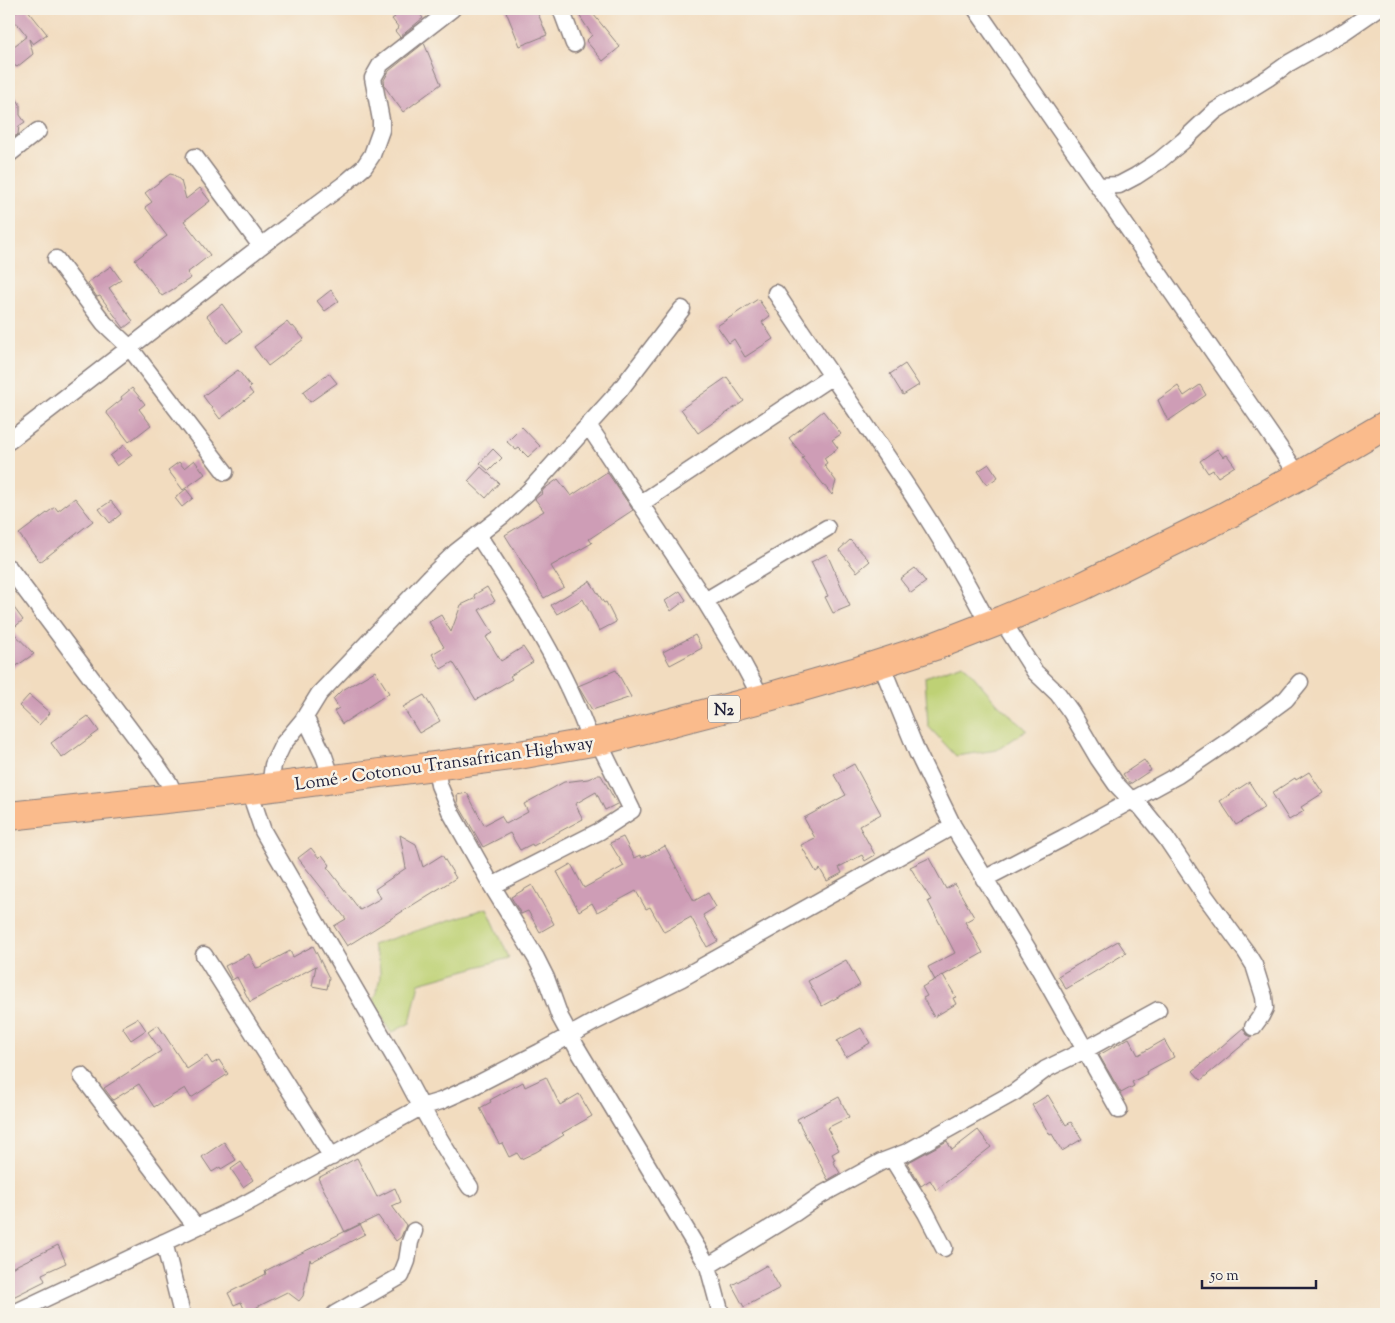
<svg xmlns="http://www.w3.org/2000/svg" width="1395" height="1323" font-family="'Sorts Mill Goudy',serif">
	<rect width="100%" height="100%" fill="#f7f3e8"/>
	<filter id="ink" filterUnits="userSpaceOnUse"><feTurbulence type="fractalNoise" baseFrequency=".02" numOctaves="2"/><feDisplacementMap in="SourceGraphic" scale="10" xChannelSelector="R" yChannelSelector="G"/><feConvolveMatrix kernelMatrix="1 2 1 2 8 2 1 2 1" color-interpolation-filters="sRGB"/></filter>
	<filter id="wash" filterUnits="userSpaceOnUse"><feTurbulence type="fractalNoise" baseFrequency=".0096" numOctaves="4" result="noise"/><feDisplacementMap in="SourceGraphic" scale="20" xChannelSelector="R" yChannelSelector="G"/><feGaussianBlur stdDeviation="1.12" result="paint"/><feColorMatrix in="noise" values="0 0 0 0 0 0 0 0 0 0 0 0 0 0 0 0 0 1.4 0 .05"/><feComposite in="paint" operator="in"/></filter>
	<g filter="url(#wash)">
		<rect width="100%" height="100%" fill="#f2dcbf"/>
		<path fill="#bed175" stroke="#707a58" d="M963 664 998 704 1027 730 997 750 956 756 928 726 925 677Z
			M487 908 509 958 419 983 410 1023 391 1033 373 1000C383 976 382 968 372 945Z"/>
		<g id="blocks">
			<path fill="#ce9db6" d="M20 9H27L47 34 33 44 29 39 33 54 17 67 9 62V50L27 36 11 16Z
				M388 9H416L423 18 400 37 395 31 399 28 392 19 395 17Z
				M505 9H536L547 35 520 46Z
				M575 9H589L620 47 603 61 586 41 592 35Z
				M424 43 441 84 403 112 385 87 384 80 389 71Z
				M9 88 20 104V115L25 122 19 126 18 134 16 136H9Z
				M170 174 174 175 181 181 186 199 200 188 210 201 184 221 210 255 187 273 191 278 162 296 135 260 167 236 145 207 152 202 145 193Z
				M111 266 121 280 109 288 133 321 124 328 100 296 97 297 87 283Z
				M331 290 339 301 325 311 317 301Z
				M758 299 770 316 762 322 773 339 745 357 734 339 729 343 717 326Z
				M222 304 242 332 227 343 207 316Z
				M287 322 291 327 293 326 304 339 268 366 254 347Z
				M905 364 919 385 903 395 890 374Z
				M238 370 251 387 249 389 253 394 220 419 203 396Z
				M329 373 337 383 310 402 303 392Z
				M727 377 744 401 698 433 681 409Z
				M1200 385 1206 395 1168 421 1158 400 1178 386 1184 396Z
				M132 388 145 404 139 409 151 425 129 442 106 412 122 399 121 397Z
				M823 411 841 434 832 440 838 448 824 458 827 463 824 465 836 481 832 495 802 458 804 457 789 438Z
				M522 427 540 446 528 457 519 448 516 450 507 442Z
				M124 445 132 455 117 466 110 456Z
				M493 449 502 458 489 471 480 463Z
				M1217 449 1223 457 1227 455 1235 466 1218 477 1213 470 1208 473 1200 461Z
				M194 460 205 474 183 490 168 470 179 462 184 468Z
				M989 464 998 477 987 485 978 471Z
				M481 467 499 483 486 498 468 481Z
				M607 472 633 510 589 539 592 543 551 566 564 587 544 598 505 535 544 511 535 499 543 493 542 492 544 489 558 479 571 496Z
				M186 489 193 498 182 507 175 498Z
				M75 498 93 521 40 562 19 534 55 507 58 511Z
				M111 501 121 514 110 523 99 509Z
				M850 540 870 561 857 572 839 550Z
				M827 554 850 606 833 613 825 597 828 596 811 562Z
				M915 568 926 582 911 593 900 579Z
				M590 581 604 603 606 602 616 622 599 631 583 599 557 614 551 605Z
				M487 587 495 601 479 610 493 633 486 637 501 661 523 647 533 662 510 676 512 679 476 700 453 662 441 669 432 654 444 647 429 622 441 615 451 632 461 605 476 598 474 595Z
				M680 591 686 600 671 611 665 601Z
				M9 601 23 620 11 630 34 654 9 671Z
				M695 635 702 648 670 665 663 652Z
				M616 670 631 697 592 710 578 686Z
				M375 671 389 693 342 724 334 711 339 708 333 699 341 691Z
				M29 695 50 713 39 725 19 706Z
				M424 695 440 721 419 733 403 707Z
				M88 716 99 731 62 758 51 743Z
				M1144 760 1151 770 1130 784 1123 774Z
				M854 764 881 814 859 826 875 855 865 861 862 855 839 867 842 873 827 881 820 869 816 872 801 845 815 838 804 818 846 795 834 775Z
				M1309 772 1323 793 1301 807 1304 811 1289 820 1272 793 1295 778 1296 780Z
				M597 775H601L617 804 605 810 596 792 575 804 583 819 533 846 532 844 520 850 510 833 483 847 458 804 457 795 467 793 484 825 501 816 506 824 528 812 524 804 564 782 588 779Z
				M1249 782 1265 807 1236 825 1220 801Z
				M400 835 416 844 423 867 442 855 456 878 347 946 334 926 346 919 298 858 311 848 319 858 322 855 330 865 327 867 360 910 381 898 375 889 406 868Z
				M623 837 634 858 640 855 642 858 665 846 694 901 708 893 716 907 703 915 718 941 707 947 691 917 664 932 650 907 646 909 636 891 597 912 592 903 579 911 557 872 571 864 584 888 624 866 610 843Z
				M929 858 946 889 955 884 974 917 965 922 983 953 935 980 928 967 955 953 928 901 931 900 910 867Z
				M532 885 554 924 540 932 528 911 521 914 511 897Z
				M1118 941 1126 953 1066 989 1058 976Z
				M313 946 329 978 327 989 312 986 316 966 250 1002 237 977 232 980 225 966 249 954 256 968 260 967 290 951 293 957Z
				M846 960 860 985 822 1006 808 981Z
				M943 975 956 997 953 998 956 1004 934 1017 923 998 927 996 922 987Z
				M138 1018 146 1030 131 1040 122 1027Z
				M158 1025 187 1069 207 1056 212 1064 219 1060 228 1074 191 1098 185 1088 154 1107 139 1084 113 1100 104 1088 161 1051 148 1032Z
				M861 1028 870 1043 846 1057 837 1041Z
				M1243 1028 1247 1035 1252 1037 1201 1080 1193 1071Z
				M1129 1038 1138 1055 1164 1040 1174 1057 1146 1072 1147 1074 1132 1082 1134 1086 1121 1093 1099 1055Z
				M546 1077 560 1105 579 1094 592 1116 562 1133 564 1135 536 1152 521 1159 517 1153 509 1157 502 1143 499 1144 480 1108 491 1102 490 1100 523 1082 525 1087Z
				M1048 1095 1066 1125 1071 1122 1082 1139 1062 1151 1052 1134 1050 1135 1032 1105Z
				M839 1097 849 1117 827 1128 839 1150 832 1154 835 1160 833 1161 840 1173 828 1180 797 1119Z
				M978 1130 991 1147 936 1190 930 1180 921 1186 907 1163 947 1141 952 1150Z
				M224 1142 236 1160 221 1169 220 1167 212 1172 202 1157Z
				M357 1158 377 1197 395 1188 401 1202 392 1206 406 1225 401 1237 396 1241 378 1216 345 1232 318 1178Z
				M241 1162 253 1180 243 1187 231 1169Z
				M360 1224 365 1234 311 1262 310 1259 303 1296 299 1301 287 1292 257 1307 251 1313H246L241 1302 234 1305 228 1293 266 1274 265 1271Z
				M58 1245 66 1263 42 1274 45 1281 9 1299V1269Z
				M767 1265 780 1288 744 1307 732 1285Z"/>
		</g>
	</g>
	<g filter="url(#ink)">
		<use href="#blocks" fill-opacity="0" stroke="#8a7f7d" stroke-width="1"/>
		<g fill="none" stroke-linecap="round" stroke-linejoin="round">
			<g stroke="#8a7f7d" stroke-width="19">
				<path id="minor" d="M561 9 574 44
					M976 9 1299 476
					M9 154 38 131
					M195 157 261 246
					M1099 186 1119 185 1136 176 1159 161 1183 141 1215 111 1268 78 1289 63 1345 31 1377 9
					M56 259 104 323 130 348 225 472
					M776 293C848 403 929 508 989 625
					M588 425 705 601 741 660 762 699
					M9 441 261 246 343 185 364 167 372 155 381 130V120L373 78 381 64 452 9
					M640 504 832 376
					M478 535C521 601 565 668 591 742
					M9 568 158 767 169 783 176 798
					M705 601 827 528
					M1002 620 1035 672 1058 694 1071 712 1098 758 1116 784 1132 801 1141 807 1166 838 1205 896 1246 952 1254 965 1264 997 1265 1008 1261 1016 1253 1027
					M881 664 917 752 953 826 1035 961 1119 1110
					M305 717 324 756 332 779
					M436 767 439 785 450 811 492 886 536 958 546 978 560 1017 577 1048 708 1266 721 1314
					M270 787 273 765 283 744 303 720 319 694 431 576 456 552 502 516 528 492 620 390 682 309
					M249 790 263 831 271 845 403 1072C423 1111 445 1150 470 1187
					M984 879 1063 838 1178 775 1240 733 1286 699 1300 682
					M492 886 600 831 632 810 598 741
					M204 955 332 1157
					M82 1076 196 1227
					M892 1158 926 1213 944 1248
					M164 1242 182 1314
					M708 1266 795 1213 821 1195 881 1162 907 1152 1015 1092 1046 1069 1085 1050 1158 1010
					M12 1314 243 1205 421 1107 441 1101 470 1088 540 1052 594 1022 682 978 953 826
					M335 1314 401 1276 407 1261 410 1242 414 1231"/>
			</g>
			<g stroke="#8a7f7d" stroke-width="30">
				<path id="trunk" d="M9 816 249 790 519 755 603 740 768 697 854 672 935 646 1002 620 1081 587 1225 516 1299 476 1386 425"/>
			</g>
			<use href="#minor" stroke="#fff" stroke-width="16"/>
			<use href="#trunk" stroke="#fabb8c" stroke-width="28"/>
		</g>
	</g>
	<g text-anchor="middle" stroke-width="5" stroke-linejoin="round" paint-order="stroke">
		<rect fill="#f7f3e8" stroke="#62616f" stroke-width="1" x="708" y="695.5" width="32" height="27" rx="4"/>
		<g font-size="16" font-weight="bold" fill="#22223b">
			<text x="724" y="715">N2</text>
		</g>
		<g font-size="18" fill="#22223b" stroke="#f7f3e8">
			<text transform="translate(444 763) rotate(-8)" y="6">Lomé - Cotonou Transafrican Highway</text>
		</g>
	</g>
	<rect width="1395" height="1323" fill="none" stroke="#f7f3e8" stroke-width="30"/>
	<path d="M1202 1280v8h114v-8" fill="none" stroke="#22223b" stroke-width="2.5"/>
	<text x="1210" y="1280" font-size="15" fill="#22223b" stroke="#f7f3e8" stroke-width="4" paint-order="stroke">50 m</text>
</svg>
